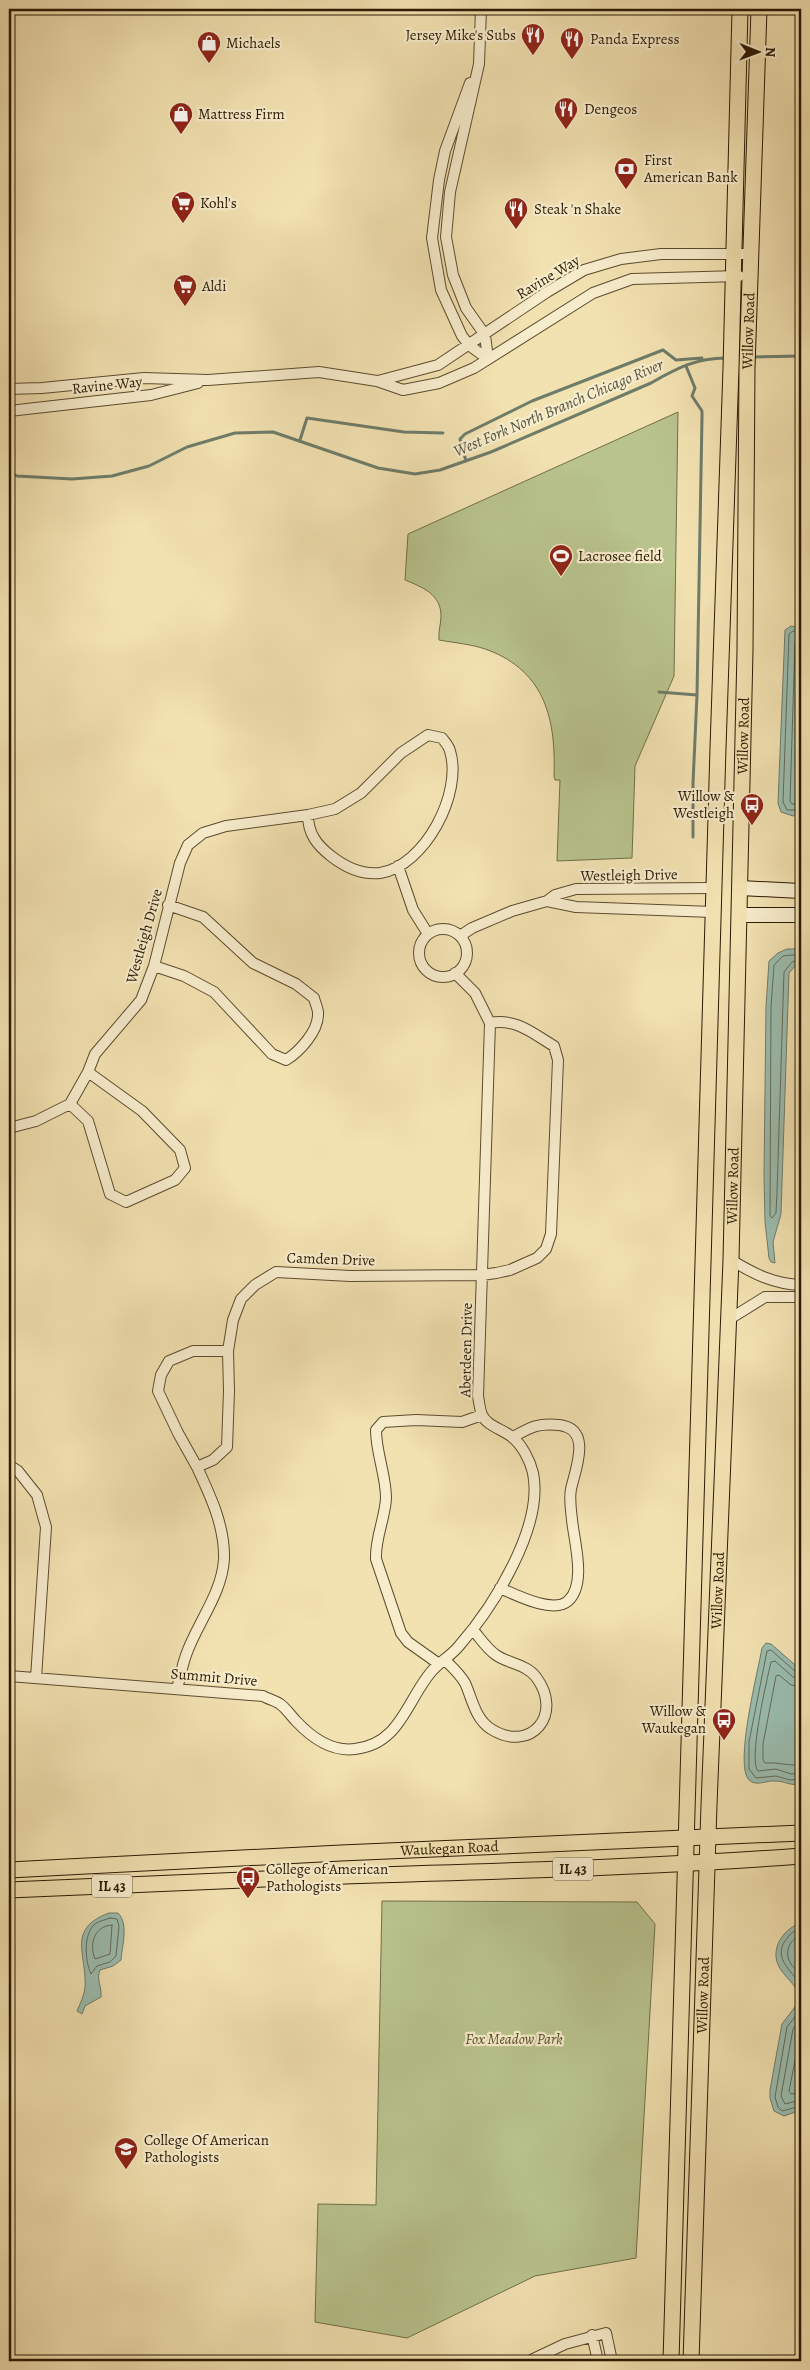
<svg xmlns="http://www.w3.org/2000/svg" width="810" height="2370" font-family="Alegreya,serif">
	<rect width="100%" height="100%" fill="#f2e1b1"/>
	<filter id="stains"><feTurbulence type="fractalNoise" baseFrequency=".004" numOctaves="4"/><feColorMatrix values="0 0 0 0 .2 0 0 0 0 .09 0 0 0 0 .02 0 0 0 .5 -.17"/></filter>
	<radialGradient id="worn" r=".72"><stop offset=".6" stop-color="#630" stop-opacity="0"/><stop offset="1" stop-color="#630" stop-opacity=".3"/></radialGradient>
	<path fill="#b8c38d" stroke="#716e48" d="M678 412 674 676 635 766 632 858 557 861 560 780H555L554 776C556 721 546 672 488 650 472 644 455 643 439 640 438 632 441 624 441 616 441 594 422 587 405 580L408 534Z
		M382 1901 637 1902 655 1924 636 2258 535 2276 407 2338 315 2322 318 2204 376 2205Z"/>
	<path fill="#9bbdb0" stroke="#6e7c6a" d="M791 626 801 628V813L793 816 781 812 778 803 785 630Z
		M787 949H801V964L795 966 789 973 781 1214 773 1242 775 1263 771 1262 769 1258 765 1222 764 1175 766 1007 769 961 778 953Z
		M766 1643 771 1644 801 1670V1784C788 1786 786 1781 775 1781 767 1780 756 1787 749 1780 734 1765 758 1671 762 1648Z
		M109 1913H118C129 1924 122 1946 121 1960L113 1966 100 1970C96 1980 102 1986 101 1997L85 2006 82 2014 77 2011C80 2004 84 1996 85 1988 87 1954 66 1929 109 1913Z
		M796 1925H801V2110L784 2116 774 2111 770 2098V2090L782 2024 801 1999C797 1986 789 1981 781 1970 769 1953 780 1933 796 1925Z"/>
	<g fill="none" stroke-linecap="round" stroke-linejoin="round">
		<path stroke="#626c59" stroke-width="1" d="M801 632 793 631 789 634 783 802 787 810H801
			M801 639 795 641 790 801 792 804H801
			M801 689 798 794 801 796
			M801 954 783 956 774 965 771 1007 770 1216 772 1218 776 1213 777 1192 784 972 792 962 801 959
			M801 1673 796 1672 771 1650 767 1651 749 1742V1769L756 1778 776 1776 790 1780 801 1779
			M801 1679 793 1677 775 1661 771 1662C767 1679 748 1761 758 1771L776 1769 791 1774 801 1773
			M801 1687 791 1685 779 1675 776 1676 763 1744V1760L765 1763C778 1762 788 1766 801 1765
			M110 1918 117 1919 119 1926 116 1956 110 1962 97 1966 91 1974C85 1961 83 1934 95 1924 99 1921 105 1920 110 1918Z
			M112 1925 110 1954 95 1959C89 1944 94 1926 112 1925Z
			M801 1930C795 1930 792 1932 788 1937 771 1956 790 1970 801 1984
			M801 1936C790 1938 784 1952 790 1962 792 1967 798 1971 801 1975
			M801 2009 787 2027 775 2097 778 2107 782 2111 801 2106
			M801 2019 793 2029 781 2096 785 2104 801 2100
			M801 2031 789 2091 791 2094 801 2093"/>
		<path stroke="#6e7c6a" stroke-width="3" d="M752 357 801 356
			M300 440 307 418 404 432 443 433
			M466 461 460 439 465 434 532 401 663 350 676 360 702 358
			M9 472 17 476 72 479 112 476 149 466 187 447 235 433 273 432 378 468 415 474 440 470 491 452 651 383C677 368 696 358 726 358
			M659 692 697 695 702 417V411L692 396 695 388 686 366
			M693 837V783L697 695"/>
		<g stroke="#5c4c2e" stroke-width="12">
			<path id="street" d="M481 9 479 64 450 192 446 237 453 275 466 308 485 335 488 359
				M470 83 445 151 439 180 432 238 441 290 462 336 470 346 488 359
				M378 381 438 365 547 292 584 270 621 259 661 254H752
				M9 389 42 388 144 378 208 380 319 372 377 381 403 390 439 383 474 368 593 293 632 279 739 276
				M9 411 151 395 198 383
				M398 866 413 910 428 934
				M547 901 576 907 713 912
				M419 953a24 24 0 1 1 48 0a24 24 0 1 1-48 0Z
				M460 936 472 928 512 911 547 901 555 895 576 889 714 888
				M154 966 184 976 214 992 272 1054 286 1060C299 1052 319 1031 318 1013 318 1008 315 1003 314 998L296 984 253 963 203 917 168 905
				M70 1104 88 1121 110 1194 126 1202 175 1180 185 1168 180 1150 142 1111 88 1072
				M9 1128 36 1121 70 1104 88 1072 95 1054 141 1000 154 966 180 863 188 845 203 833 226 826 308 815 335 809 361 793 401 753 428 735 442 738C445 742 449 746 450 751 463 793 425 866 380 873 362 875 345 867 331 856 317 845 308 834 308 815
				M731 1260C754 1274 774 1284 801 1285
				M728 1320 765 1297H801
				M9 1465 18 1471 37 1495 46 1527 36 1678
				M197 1467 178 1433 158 1391 161 1375 169 1361 193 1351H228
				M500 1588C516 1595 553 1614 568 1601 587 1584 574 1541 572 1520 571 1510 569 1499 571 1489 575 1470 593 1429 559 1425 537 1423 531 1427 513 1437
				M445 1660C452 1667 460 1674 465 1683 472 1698 475 1719 491 1729 531 1754 564 1714 536 1677 526 1664 509 1664 496 1655 487 1649 480 1638 473 1630
				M439 1664 408 1642 401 1633 376 1559C375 1538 385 1519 386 1498 386 1475 376 1453 376 1430L383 1422 416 1420 462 1422 482 1415
				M9 1676 263 1696C268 1699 276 1701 280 1704 286 1708 291 1716 296 1721 311 1737 332 1752 355 1749 400 1744 406 1702 431 1672 439 1662 451 1656 459 1646 493 1607 544 1527 533 1473 530 1460 522 1445 512 1437 503 1429 488 1427 482 1415 480 1410 479 1402 478 1396L490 1023 475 993 455 973
				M177 1689C180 1678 182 1666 186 1655 197 1623 222 1594 224 1559 225 1526 210 1495 197 1467L213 1460 227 1447 229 1391 228 1351 233 1320 241 1299 255 1285 276 1272 350 1276 482 1275 496 1273 510 1270 537 1258 546 1249 551 1234 558 1060 554 1046C532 1033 516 1018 490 1023
				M592 2335 598 2361
				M529 2361 565 2344 606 2333 612 2361"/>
		</g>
		<g stroke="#2a1a02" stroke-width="16">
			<path id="secondary" d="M740 888 801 891
				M739 915H801"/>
		</g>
		<g stroke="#2a1a02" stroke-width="17">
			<g id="primary">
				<path id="s1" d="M9 1870 341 1853 801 1833"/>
				<path d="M9 1890C87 1887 165 1883 244 1880 430 1872 616 1870 801 1856"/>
				<path d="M671 2361 718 748 731 368 740 9"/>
				<path id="s2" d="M691 2361 709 1805 731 1260 745 651 747 368 759 9"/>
			</g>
		</g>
		<use href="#street" stroke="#f7eccc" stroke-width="10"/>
		<use href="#secondary" stroke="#f7eccc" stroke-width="14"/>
		<use href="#primary" stroke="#f2e1b1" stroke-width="15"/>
	</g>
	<defs>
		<g id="restaurant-pin" transform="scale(1.25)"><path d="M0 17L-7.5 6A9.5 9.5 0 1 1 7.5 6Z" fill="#8f2418" stroke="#f7eccc"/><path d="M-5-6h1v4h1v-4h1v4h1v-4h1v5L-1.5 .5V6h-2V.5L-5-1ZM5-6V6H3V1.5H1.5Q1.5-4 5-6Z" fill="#fff"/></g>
		<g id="shop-pin" transform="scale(1.25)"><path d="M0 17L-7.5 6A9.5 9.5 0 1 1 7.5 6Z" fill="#8f2418" stroke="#f7eccc"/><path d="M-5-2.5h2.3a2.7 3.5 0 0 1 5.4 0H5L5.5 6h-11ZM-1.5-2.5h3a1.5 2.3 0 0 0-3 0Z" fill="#fff"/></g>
		<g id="bank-pin" transform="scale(1.25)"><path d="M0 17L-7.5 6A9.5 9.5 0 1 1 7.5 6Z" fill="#8f2418" stroke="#f7eccc"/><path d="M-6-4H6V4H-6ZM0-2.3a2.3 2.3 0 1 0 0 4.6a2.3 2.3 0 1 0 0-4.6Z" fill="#fff"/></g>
		<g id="supermarket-pin" transform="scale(1.25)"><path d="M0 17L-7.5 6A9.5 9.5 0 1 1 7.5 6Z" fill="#8f2418" stroke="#f7eccc"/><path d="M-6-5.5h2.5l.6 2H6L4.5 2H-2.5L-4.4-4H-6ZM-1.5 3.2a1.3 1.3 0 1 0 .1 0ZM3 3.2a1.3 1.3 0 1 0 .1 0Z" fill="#fff"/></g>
		<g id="stadium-pin" transform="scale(1.25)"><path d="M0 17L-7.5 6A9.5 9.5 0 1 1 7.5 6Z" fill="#8f2418" stroke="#f7eccc"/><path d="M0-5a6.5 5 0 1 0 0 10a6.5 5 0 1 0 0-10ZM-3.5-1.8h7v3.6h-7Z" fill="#fff"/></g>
		<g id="bus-pin" transform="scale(1.25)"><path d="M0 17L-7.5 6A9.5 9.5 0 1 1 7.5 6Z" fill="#8f2418" stroke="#f7eccc"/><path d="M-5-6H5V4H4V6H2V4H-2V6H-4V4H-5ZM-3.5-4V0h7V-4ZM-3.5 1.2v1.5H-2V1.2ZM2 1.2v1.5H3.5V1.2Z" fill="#fff"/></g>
		<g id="university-pin" transform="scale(1.25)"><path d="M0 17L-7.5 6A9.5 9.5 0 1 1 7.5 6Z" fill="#8f2418" stroke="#f7eccc"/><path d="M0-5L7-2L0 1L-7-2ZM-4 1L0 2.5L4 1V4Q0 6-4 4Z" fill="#fff"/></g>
	</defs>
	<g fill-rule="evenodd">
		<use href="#restaurant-pin" x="533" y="35"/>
		<use href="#restaurant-pin" x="572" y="39"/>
		<use href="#shop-pin" x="209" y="43"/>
		<use href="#restaurant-pin" x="566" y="109"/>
		<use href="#shop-pin" x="181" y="114"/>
		<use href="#bank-pin" x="626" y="169"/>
		<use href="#supermarket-pin" x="183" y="203"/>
		<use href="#restaurant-pin" x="516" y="209"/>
		<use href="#supermarket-pin" x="185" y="286"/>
		<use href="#stadium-pin" x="561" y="556"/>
		<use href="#bus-pin" x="752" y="805"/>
		<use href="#bus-pin" x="724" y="1720"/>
		<use href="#bus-pin" x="248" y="1878"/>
		<use href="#university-pin" x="126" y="2149"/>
	</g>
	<g text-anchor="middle" stroke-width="4.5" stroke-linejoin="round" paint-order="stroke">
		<g fill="#f7eccc" stroke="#68593f" stroke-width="1">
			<rect x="553" y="1857.5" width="40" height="23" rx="4"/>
			<rect x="92" y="1874.5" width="40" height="23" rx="4"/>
		</g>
		<g font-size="14" font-weight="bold" fill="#2a1a02">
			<text x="573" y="1874">IL 43</text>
			<text x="112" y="1891">IL 43</text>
		</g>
		<g font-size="15" fill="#2a1a02" stroke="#f7eccc" text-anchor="start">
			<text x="516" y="40" text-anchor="end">Jersey Mike's Subs</text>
			<text x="590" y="44">Panda Express</text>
			<text x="226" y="48">Michaels</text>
			<text x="584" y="114">Dengeos</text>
			<text x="198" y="119">Mattress Firm</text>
			<text x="644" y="165">First<tspan x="644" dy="17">American Bank</tspan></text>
			<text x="200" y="208">Kohl's</text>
			<text x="534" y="214">Steak 'n Shake</text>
			<text x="202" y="291">Aldi</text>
			<text x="578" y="561">Lacrosee field</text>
			<text x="734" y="801" text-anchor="end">Willow &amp;<tspan x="734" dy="17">Westleigh</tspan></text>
			<text x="706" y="1716" text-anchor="end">Willow &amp;<tspan x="706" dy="17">Waukegan</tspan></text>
			<text x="266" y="1874">College of American<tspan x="266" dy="17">Pathologists</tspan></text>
			<text x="144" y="2145">College Of American<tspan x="144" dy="17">Pathologists</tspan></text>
		</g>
		<g font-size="15" fill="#2a1a02" stroke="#f7eccc">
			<text transform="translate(548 277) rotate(-31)" y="5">Ravine Way</text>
			<text dy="5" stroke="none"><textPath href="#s2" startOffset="2031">Willow Road</textPath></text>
			<text transform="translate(107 385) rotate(-6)" y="5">Ravine Way</text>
			<text dy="5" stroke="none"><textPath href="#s2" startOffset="1626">Willow Road</textPath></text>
			<text transform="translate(629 875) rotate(-1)" y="5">Westleigh Drive</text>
			<text transform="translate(144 936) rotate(-74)" y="5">Westleigh Drive</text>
			<text dy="5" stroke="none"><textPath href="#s2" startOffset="1176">Willow Road</textPath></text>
			<text transform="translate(331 1259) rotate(2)" y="5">Camden Drive</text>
			<text transform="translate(466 1350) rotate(-89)" y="5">Aberdeen Drive</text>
			<text dy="5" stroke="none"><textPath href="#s2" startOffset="771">Willow Road</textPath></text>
			<text transform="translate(214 1677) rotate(5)" y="5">Summit Drive</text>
			<text dy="5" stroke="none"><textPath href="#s1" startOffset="441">Waukegan Road</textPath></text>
			<text dy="5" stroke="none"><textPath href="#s2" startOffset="366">Willow Road</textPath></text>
		</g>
		<g font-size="15" font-style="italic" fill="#554d2c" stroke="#f7eccc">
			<text x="514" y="2044">Fox Meadow Park</text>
		</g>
		<g font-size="16" font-style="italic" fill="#52533f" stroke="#f7eccc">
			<text transform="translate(558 407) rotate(-23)" y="6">West Fork North Branch Chicago River</text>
		</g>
	</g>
	<rect width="810" height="2370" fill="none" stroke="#f2e1b1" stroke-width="30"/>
	<rect x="10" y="10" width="790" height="2350" fill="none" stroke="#2a1a02" stroke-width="2.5"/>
	<rect x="15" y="15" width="780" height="2340" fill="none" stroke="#2a1a02"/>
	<g transform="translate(758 52) rotate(91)" stroke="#f7eccc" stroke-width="4" paint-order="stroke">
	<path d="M0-4L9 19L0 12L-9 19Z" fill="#2a1a02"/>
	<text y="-8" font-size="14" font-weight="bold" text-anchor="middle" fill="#2a1a02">N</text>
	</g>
	<rect width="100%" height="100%" filter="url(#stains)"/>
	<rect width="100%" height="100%" fill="url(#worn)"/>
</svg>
